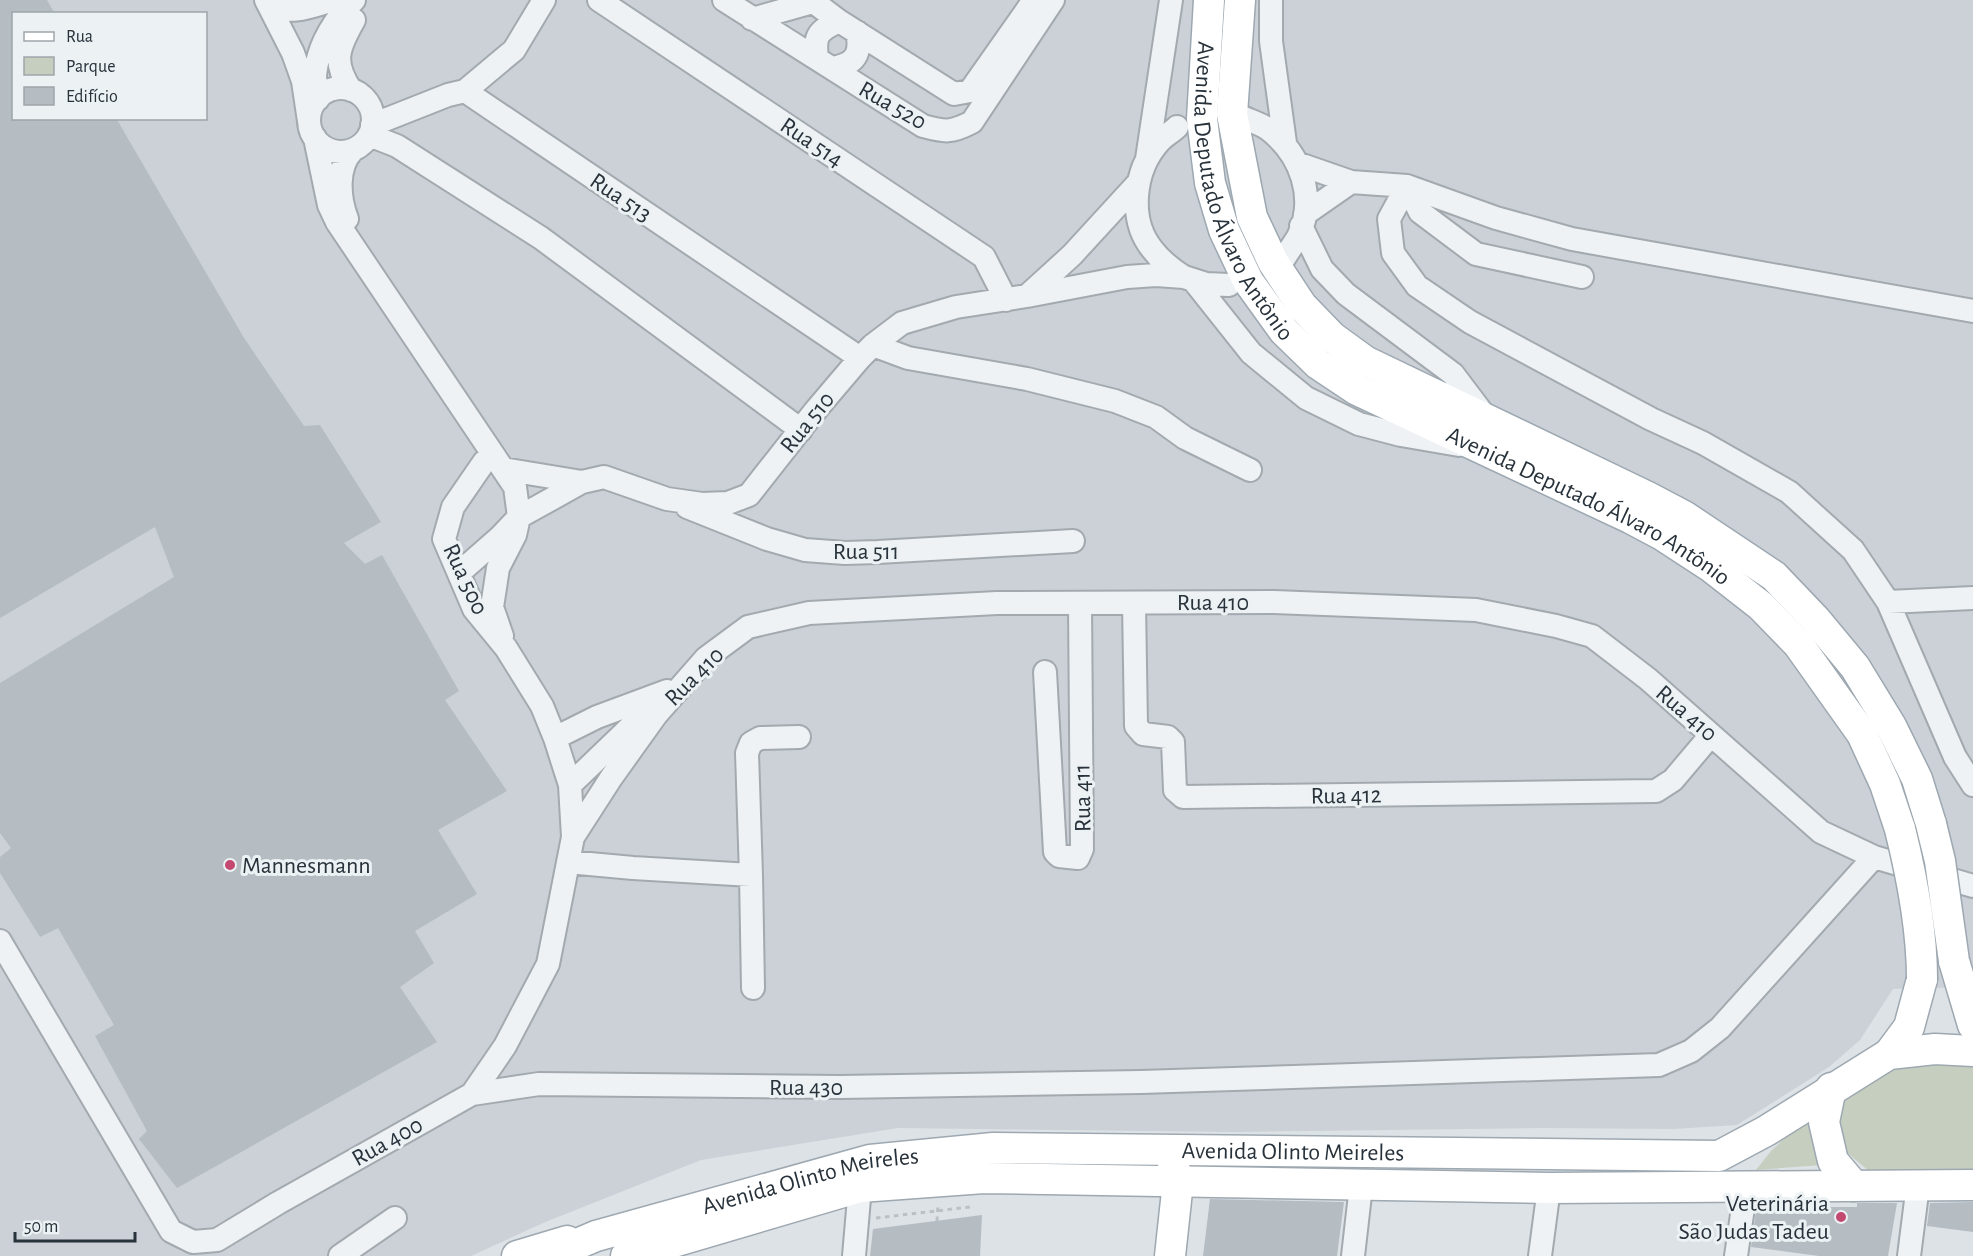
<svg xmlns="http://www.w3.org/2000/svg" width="1973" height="1256" font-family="'Alegreya Sans',sans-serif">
	<rect width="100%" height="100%" fill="#dde2e6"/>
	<path fill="#cbd1d7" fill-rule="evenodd" d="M0 0H1973V987L1893 989 1860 1040 1829 1067 1737 1125 1674 1129 1543 1128 1232 1132 898 1128 701 1160 543 1223 471 1256H0ZM14 14H206V118H14Z"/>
	<path fill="#c6cfbf" d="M1906 1063 1973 1065V1169L1936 1172H1870L1843 1149 1832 1115 1847 1091 1874 1073Z
		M1808 1117 1814 1150 1822 1165 1756 1170 1771 1151Z"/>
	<path fill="#b5bcc2" d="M0 0H47L55 14H14V118H116L244 338 304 426 320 425 381 522 344 543 365 564 382 555 459 691 445 700 507 791 438 830 477 894 415 931 434 963 400 987 437 1042 177 1188 139 1139 147 1131 95 1036 114 1025 58 928 40 937 0 873V857L11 848 0 833V683L174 577 155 527 0 618Z
		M1210 1199 1344 1202 1337 1256H1203Z
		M1973 1202V1232L1927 1226 1930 1203Z
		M1828 1203V1207H1857V1203H1897L1888 1256H1819L1751 1247 1757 1204Z
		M982 1215 980 1256H870L873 1229Z"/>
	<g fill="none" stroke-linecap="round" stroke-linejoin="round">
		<g stroke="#a3aaaf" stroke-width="26">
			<path id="minor" d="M266 0 293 53 303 81 309 121
				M599 0 984 257 1006 300
				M724 0 923 126C945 132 951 133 972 122L1053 0
				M811 0 839 21 954 94 970 91 1034 0
				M1271 0V41L1285 143
				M268 4C290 16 310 7 333 0
				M752 19 813 2
				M817 58C814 35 818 31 839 21
				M833 68C855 64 862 54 857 32
				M309 120a32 32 0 1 1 64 0a32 32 0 1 1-64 0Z
				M351 90C332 62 338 48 354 20
				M465 91 514 50 544 0
				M318 99C317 91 315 82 315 75 318 46 334 20 354 0
				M1242 117C1251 121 1261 124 1268 129 1301 154 1317 198 1298 237 1294 244 1289 250 1285 257
				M372 125 448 95 465 91 860 358
				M1177 127C1172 132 1164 136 1159 142 1134 170 1128 219 1152 249 1161 261 1171 269 1184 277
				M369 135 397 146 541 238 801 430
				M315 138 329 205 337 222 515 487 519 517 515 535 498 568 492 607 502 636
				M1147 159 1171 0
				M1299 164 1351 182 1407 186 1496 218 1572 239 1973 311
				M1407 186 1389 219 1393 253 1417 286 1470 322 1651 419 1703 443 1789 492 1853 550 1888 602 1955 757 1973 785
				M1407 186 1420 212 1476 254 1582 277
				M1305 214 1351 182
				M347 219C339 198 336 167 353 150
				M1301 226 1322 269 1346 294 1453 374 1487 419
				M1193 280 1251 353 1306 398 1359 424 1401 435 1459 445
				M1027 296 1072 255 1139 182
				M873 345 908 358 1027 379 1115 401 1156 417 1185 438 1250 470
				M503 469 582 482
				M687 507 767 539 805 550 845 553 878 552 1073 541
				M459 573 500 537 519 517 582 482 604 477 667 499 702 504 728 503 749 495 815 411 860 358 873 345 902 323 956 307 1027 296 1127 277 1156 275 1184 277 1206 284 1229 285
				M1888 602 1973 598
				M1134 603 1136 726 1143 734 1168 737 1173 742 1175 790 1183 797 1656 791 1673 780 1711 735
				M1045 672 1055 852 1059 856 1078 858 1082 849 1080 604
				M555 738 597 717 667 691
				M570 785 645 713
				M573 837 611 778 656 715 706 658 748 627 809 613 997 603 1274 602 1476 610 1556 626 1592 636 1648 679 1821 832 1874 857 1973 886
				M568 862 633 868 751 875 747 753 751 743 760 738 799 737
				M751 875 753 988
				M0 941 171 1231 193 1242 217 1240 278 1203 472 1094 505 1046 548 964 573 837 570 785 555 738 542 706 506 648 474 609 444 539 453 507 484 462 493 455
				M472 1094 539 1084 840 1087 1141 1082 1659 1065 1691 1051 1720 1028 1874 857
				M340 1256 395 1218
				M854 1256 860 1187
				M1353 1256 1361 1186
				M1540 1256 1549 1188
				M1736 1256 1746 1187
				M1909 1256 1918 1185"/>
		</g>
		<g stroke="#9da8b1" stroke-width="33">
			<g id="major">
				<path id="s1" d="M1209 0 1202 119 1210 183 1224 230 1248 281 1284 331 1318 364 1357 390 1630 518 1662 535 1711 567 1761 606 1798 644 1862 734 1885 784 1900 829"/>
				<path d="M1240 0 1232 114 1252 217 1273 262 1302 306 1332 337 1365 361 1648 497 1684 516 1774 576 1816 620 1855 667 1891 726 1917 779 1931 824"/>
				<path d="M1954 961 1973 1025"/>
				<path d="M1889 1054 1909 1027 1922 979"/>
				<path d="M1831 1088 1824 1122 1833 1161 1854 1186"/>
				<path d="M517 1256 567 1241"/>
				<path id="s2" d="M549 1256 596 1236 870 1160 993 1148 1719 1156 1766 1131 1889 1054 1935 1049 1973 1051"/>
				<path d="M626 1256 860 1187 984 1178 1549 1188 1973 1185"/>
				<path d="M1170 1256 1178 1182 1173 1163"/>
			</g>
		</g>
		<path stroke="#bbc0c5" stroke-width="3" stroke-dasharray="4.5 4.5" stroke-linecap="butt" d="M876 1218 970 1207
			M937 1221 938 1205"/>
		<use href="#minor" stroke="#eff2f5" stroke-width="22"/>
		<use href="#major" stroke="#fff" stroke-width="30"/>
		<g stroke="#9da8b1" stroke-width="33" stroke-linecap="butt">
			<path id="major-bridge" d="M1931 824 1940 861 1954 961
				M1900 829C1912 877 1922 929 1922 979"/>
		</g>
		<use href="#major-bridge" stroke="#fff" stroke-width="30"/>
	</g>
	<g fill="#c44970" stroke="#ecf1f4" stroke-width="2">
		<circle cx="230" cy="865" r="6"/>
		<circle cx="1841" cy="1217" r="6"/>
	</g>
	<g text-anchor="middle" stroke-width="6" stroke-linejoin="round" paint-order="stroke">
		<g font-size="24" fill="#28323b" stroke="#ecf1f4">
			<text transform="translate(893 105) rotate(30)" y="8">Rua 520</text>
			<text transform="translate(812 142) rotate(34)" y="8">Rua 514</text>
			<text dy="8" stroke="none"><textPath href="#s1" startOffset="200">Avenida Deputado Álvaro Antônio</textPath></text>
			<text transform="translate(621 197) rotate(34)" y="8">Rua 513</text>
			<text transform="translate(807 422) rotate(-51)" y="8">Rua 510</text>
			<text dy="8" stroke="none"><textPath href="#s1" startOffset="704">Avenida Deputado Álvaro Antônio</textPath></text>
			<text x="866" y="559">Rua 511</text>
			<text transform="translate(466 579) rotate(65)" y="8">Rua 500</text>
			<text x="1213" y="610">Rua 410</text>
			<text transform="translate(694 676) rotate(-45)" y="8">Rua 410</text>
			<text transform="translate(1687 713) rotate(41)" y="8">Rua 410</text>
			<text transform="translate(1346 795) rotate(-1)" y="8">Rua 412</text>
			<text transform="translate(1082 798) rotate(-91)" y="8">Rua 411</text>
			<text x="806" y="1095">Rua 430</text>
			<text transform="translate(387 1141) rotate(-29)" y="8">Rua 400</text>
			<text dy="8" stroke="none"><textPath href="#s2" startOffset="759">Avenida Olinto Meireles</textPath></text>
			<text dy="8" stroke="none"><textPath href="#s2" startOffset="273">Avenida Olinto Meireles</textPath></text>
		</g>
		<g font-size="24" fill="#28323b" stroke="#ecf1f4" text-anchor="start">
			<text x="242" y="873">Mannesmann</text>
			<text x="1829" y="1211" text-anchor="end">Veterinária<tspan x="1829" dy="28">São Judas Tadeu</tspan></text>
		</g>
	</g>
	<rect x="12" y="12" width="195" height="108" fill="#ecf1f4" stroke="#9ea5aa" stroke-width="1.5"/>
	<rect x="24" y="32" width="30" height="9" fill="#ffffff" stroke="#9ea5aa" stroke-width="1.5"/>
	<text x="66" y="42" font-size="18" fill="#28323b">Rua</text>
	<rect x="24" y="57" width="30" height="18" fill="#c6cfbf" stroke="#9ea5aa" stroke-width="1.5"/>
	<text x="66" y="72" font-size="18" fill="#28323b">Parque</text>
	<rect x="24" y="87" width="30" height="18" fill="#b5bcc2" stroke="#9ea5aa" stroke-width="1.5"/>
	<text x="66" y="102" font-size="18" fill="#28323b">Edifício</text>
	<path d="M15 1232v9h120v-9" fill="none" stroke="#28323b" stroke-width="3"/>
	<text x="24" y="1232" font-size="18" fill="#28323b" stroke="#ecf1f4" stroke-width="4.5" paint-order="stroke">50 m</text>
</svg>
